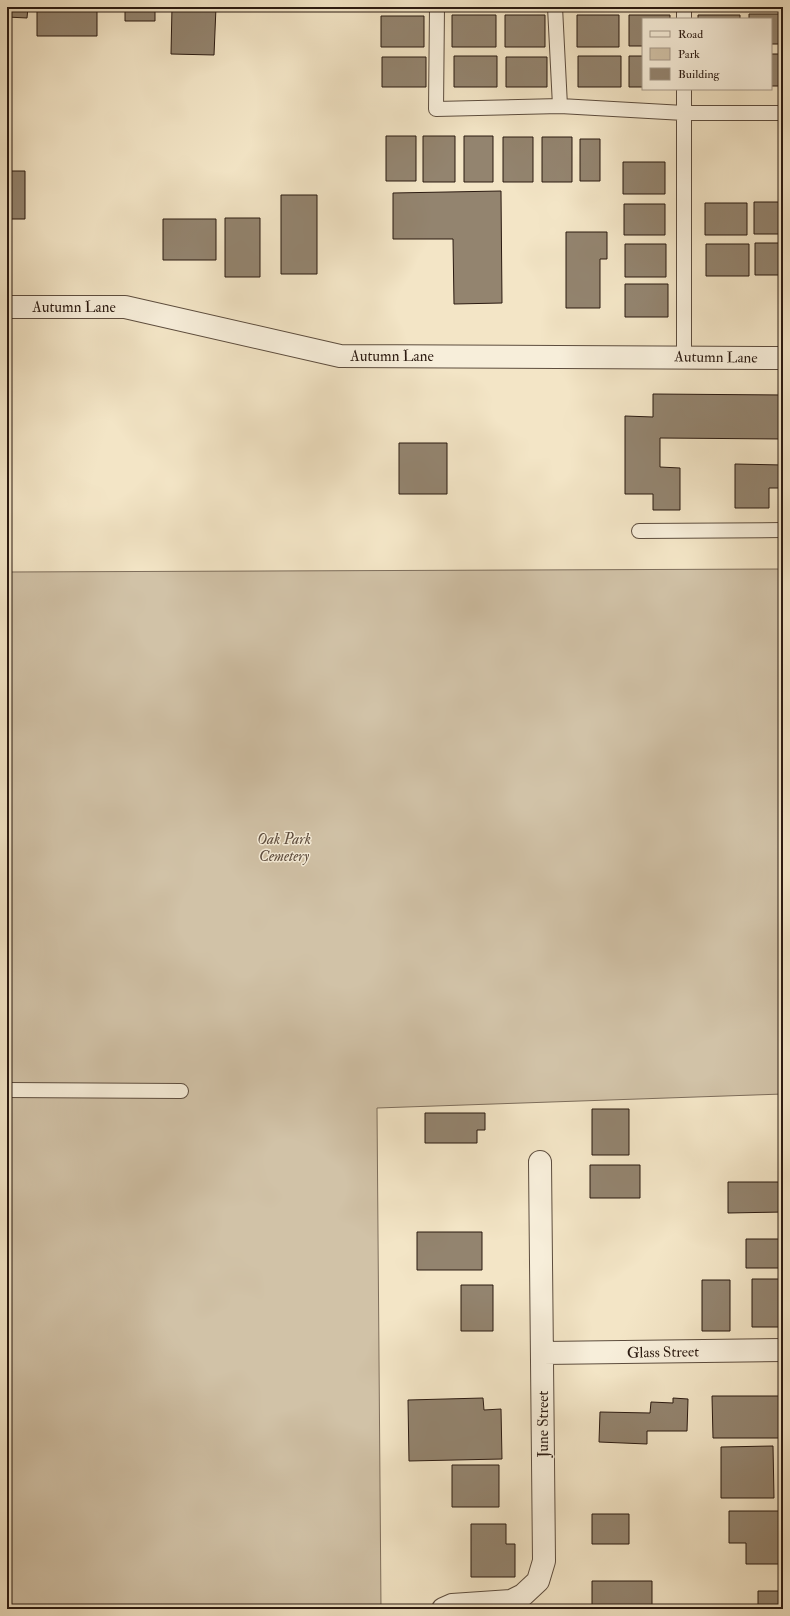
<svg xmlns="http://www.w3.org/2000/svg" width="790" height="1616" font-family="'IM FELL Double Pica',serif">
	<rect width="100%" height="100%" fill="#f3e5c6"/>
	<filter id="stains"><feTurbulence type="fractalNoise" baseFrequency=".005" numOctaves="4"/><feColorMatrix values="0 0 0 0 .2 0 0 0 0 .09 0 0 0 0 .02 0 0 0 .5 -.17"/></filter>
	<radialGradient id="worn" r=".72"><stop offset=".6" stop-color="#630" stop-opacity="0"/><stop offset="1" stop-color="#630" stop-opacity=".3"/></radialGradient>
	<path fill="#d1c2a7" stroke="#7e6e5c" d="M783 569V1094L377 1108 381 1609H7V572Z"/>
	<path fill="#93846f" stroke="#2b1a11" d="M7 7H28L27 18 7 17Z
		M125 7H155V21H125Z
		M172 7H216L214 55 171 54Z
		M37 10H97V36H37Z
		M749 14H783V44H771V19H749Z
		M452 15H496V47H452Z
		M505 15H545V47H505Z
		M577 15H619V47H577Z
		M629 15H670V19H643V46H629Z
		M698 15H740V19H698Z
		M381 16H424V47H381Z
		M771 54H783V86H771Z
		M454 56H497V87H454Z
		M578 56H621V87H578Z
		M629 56H643V87H629Z
		M382 57H426V87H382Z
		M506 57H547V87H506Z
		M386 136H416V181H386Z
		M423 136H455V182H423Z
		M464 136H493V182H464Z
		M503 137H533V182H503Z
		M542 137H572V182H542Z
		M580 139H600V181H580Z
		M623 162H665V194H623Z
		M7 171H25V219H7Z
		M501 191 502 303 454 304 453 239H393V193Z
		M281 195H317V274H281Z
		M754 202H783V234H754Z
		M705 203H747V235H705Z
		M624 204H665V235H624Z
		M225 218H260V277H225Z
		M163 219H216V260H163Z
		M566 232H607V259H600V308H566Z
		M755 243H783V275H755Z
		M625 244H666V277H625Z
		M706 244H749V276H706Z
		M625 284H668V317H625Z
		M653 394 783 395V488H769V508H735V464L782 465 783 439 660 438V467L680 468V510H653V494H625V416L653 417Z
		M399 443H447V494H399Z
		M592 1109H629V1155H592Z
		M425 1113H485V1130H477V1143H425Z
		M590 1165H640V1198H590Z
		M728 1182H783V1212L728 1213Z
		M417 1232H482V1270H417Z
		M746 1239H783V1268H746Z
		M752 1279H783V1327H752Z
		M702 1280H730V1331H702Z
		M461 1285H493V1331H461Z
		M712 1396H782V1438H713Z
		M483 1398 484 1410 501 1409 502 1459 409 1461 408 1400Z
		M673 1398 688 1399 687 1431H647V1444L599 1442 600 1412 650 1413 651 1402 673 1403Z
		M773 1446 774 1498H721V1447Z
		M452 1465H499V1507H452Z
		M729 1511H783V1540H779V1564H746V1543H729Z
		M592 1514H629V1544H592Z
		M471 1524H506V1544H515V1577H471Z
		M592 1581H652V1609H592Z
		M758 1591H783V1609H758Z"/>
	<g fill="none" stroke-linecap="round" stroke-linejoin="round">
		<g stroke="#5d4d3e" stroke-width="16">
			<path id="service" d="M437 7 436 109 560 106 684 113H783
				M555 7 560 106
				M684 7V19
				M684 89V356
				M639 531 783 530
				M7 1090 181 1091"/>
		</g>
		<g stroke="#5d4d3e" stroke-width="24">
			<path id="minor" d="M7 307H125L340 356 783 358
				M543 1353 783 1350
				M443 1609 452 1605 511 1601 523 1595 538 1581 544 1561 540 1162"/>
		</g>
		<use href="#service" stroke="#f7eeda" stroke-width="14"/>
		<use href="#minor" stroke="#f7eeda" stroke-width="22"/>
	</g>
	<g text-anchor="middle" stroke-width="3" stroke-linejoin="round" paint-order="stroke">
		<g font-size="15" fill="#2b1a11" stroke="#f7eeda">
			<text x="74" y="312">Autumn Lane</text>
			<text x="392" y="361">Autumn Lane</text>
			<text transform="translate(716 357) rotate(1)" y="5">Autumn Lane</text>
			<text transform="translate(663 1352) rotate(-1)" y="5">Glass Street</text>
			<text transform="translate(543 1424) rotate(-90)" y="5">June Street</text>
		</g>
		<g font-size="15" font-style="italic" fill="#5d4c3e" stroke="#f7eeda">
			<text x="284" y="844">Oak Park<tspan x="284" dy="17">Cemetery</tspan></text>
		</g>
	</g>
	<rect width="790" height="1616" fill="none" stroke="#f3e5c6" stroke-width="24"/>
	<rect x="8" y="8" width="774" height="1600" fill="none" stroke="#2b1a11" stroke-width="2"/>
	<rect x="12" y="12" width="766" height="1592" fill="none" stroke="#2b1a11"/>
	<rect x="642" y="18" width="130" height="72" fill="#f7eeda" stroke="#a5998a"/>
	<rect x="650" y="31" width="20" height="6" fill="#f7eeda" stroke="#a5998a"/>
	<text x="678" y="38" font-size="12" fill="#2b1a11">Road</text>
	<rect x="650" y="48" width="20" height="12" fill="#d1c2a7" stroke="#a5998a"/>
	<text x="678" y="58" font-size="12" fill="#2b1a11">Park</text>
	<rect x="650" y="68" width="20" height="12" fill="#93846f" stroke="#a5998a"/>
	<text x="678" y="78" font-size="12" fill="#2b1a11">Building</text>
	<rect width="100%" height="100%" filter="url(#stains)"/>
	<rect width="100%" height="100%" fill="url(#worn)"/>
</svg>
